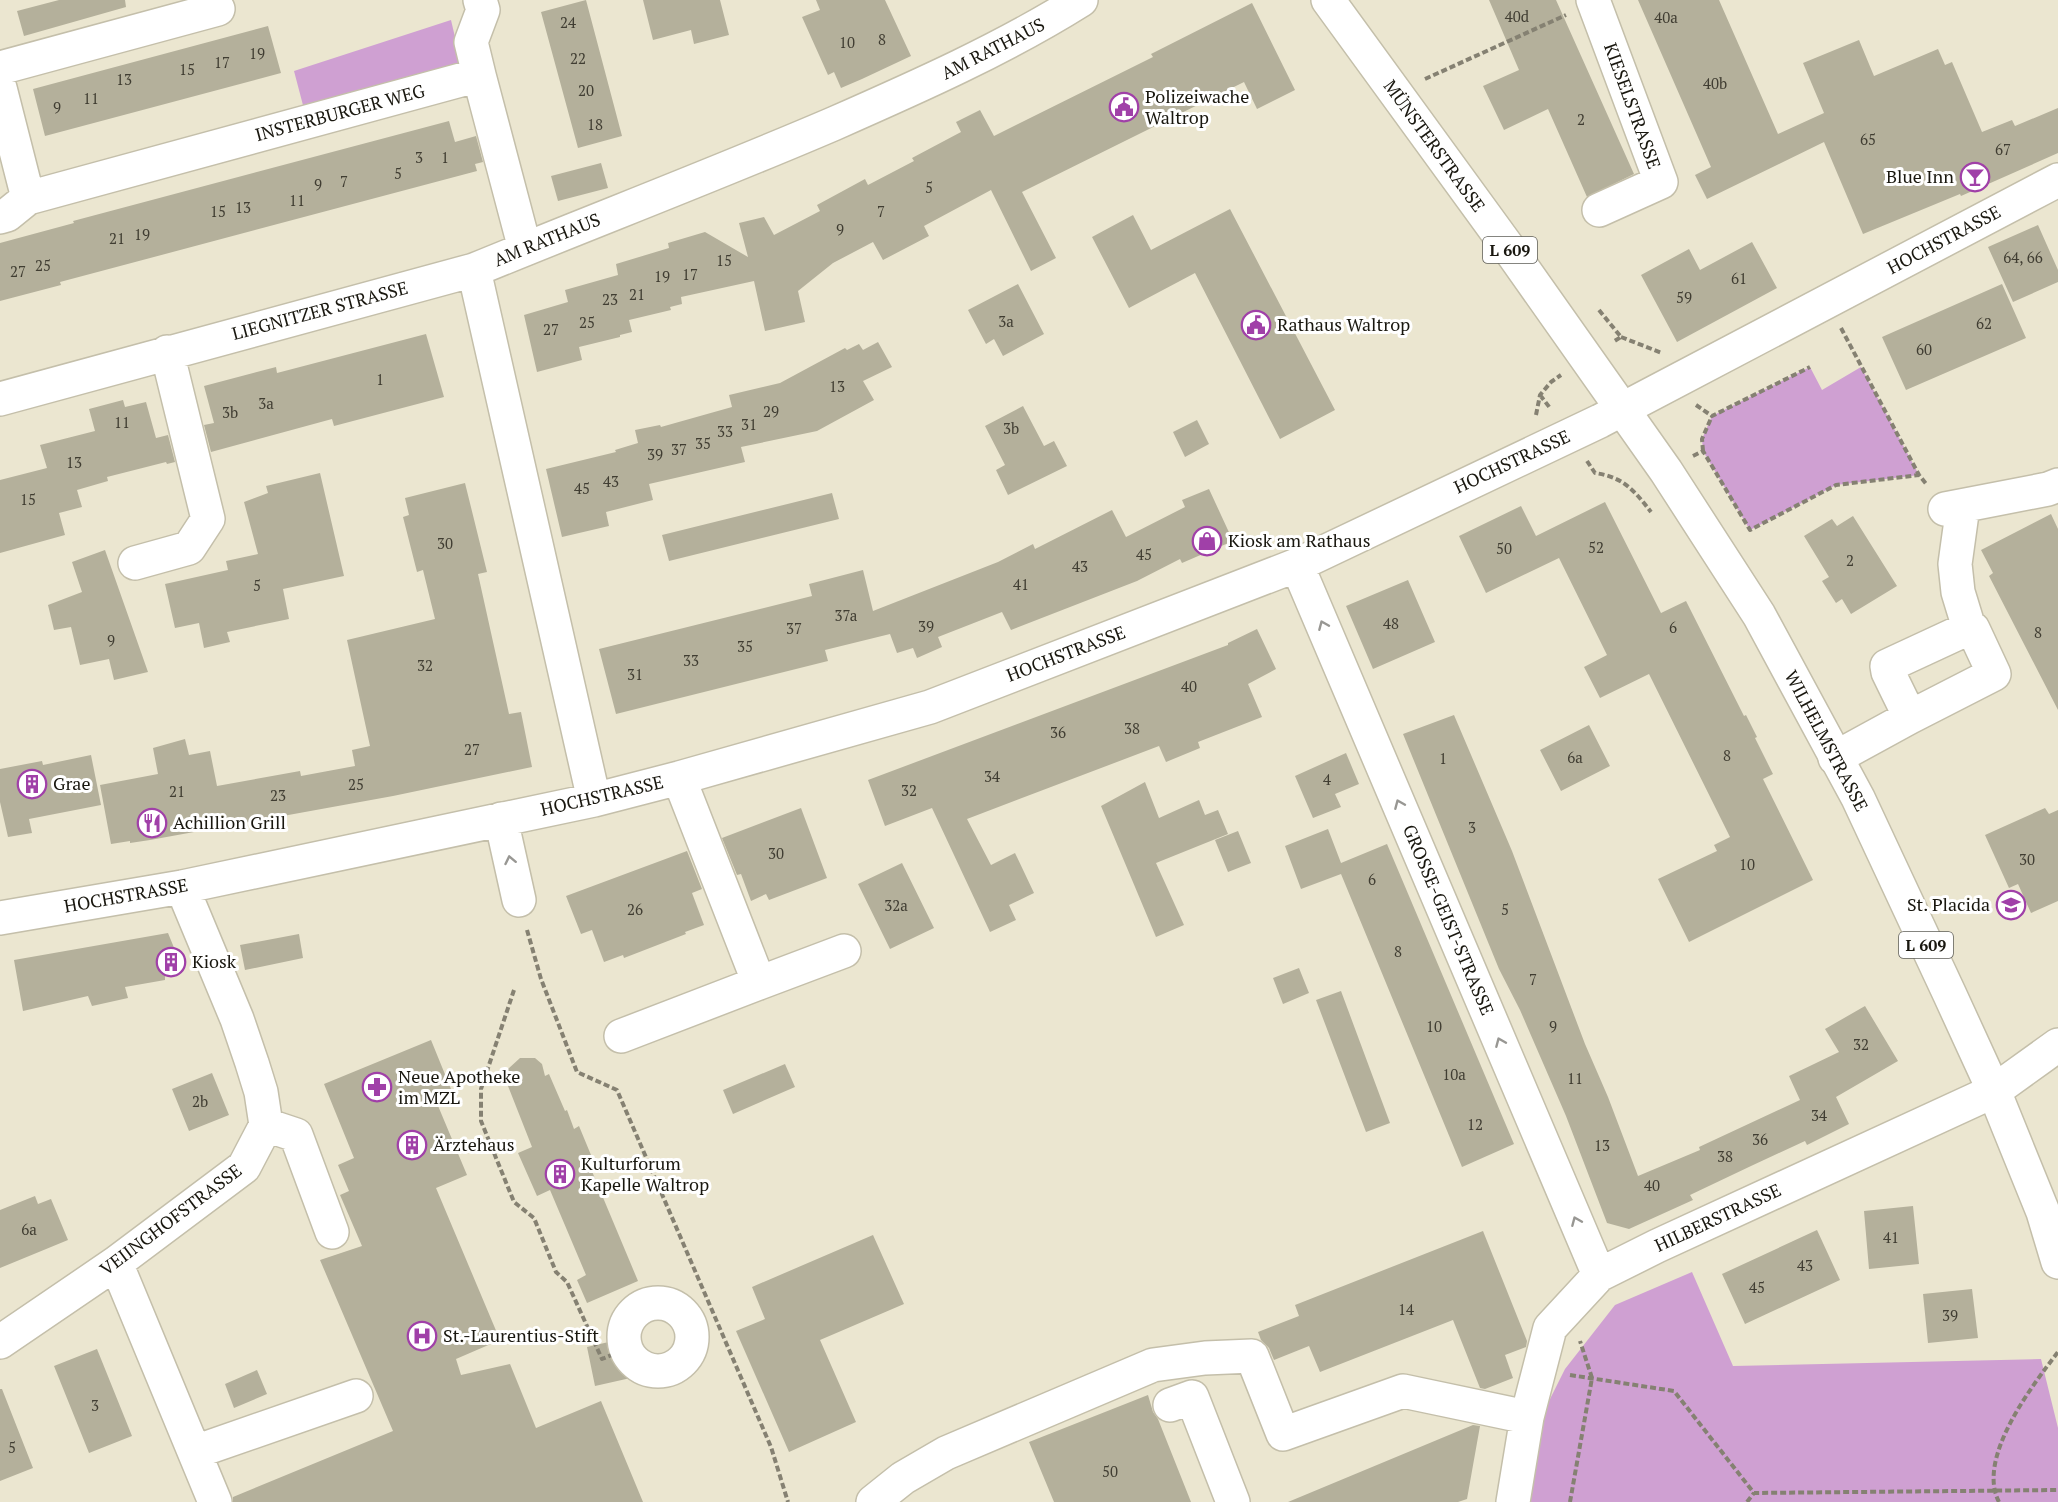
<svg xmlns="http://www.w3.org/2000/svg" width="2058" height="1502" font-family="'PT Serif',serif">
	<rect width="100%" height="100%" fill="#ebe6d0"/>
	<path fill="#cfa0d2" d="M451 20 462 67 304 109 294 71Z
		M1810 367 1822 390 1861 367 1919 475 1836 485 1750 530 1703 451 1702 439 1712 416Z
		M1692 1272 1733 1366 2041 1359 2058 1428V1502H1527L1545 1409 1565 1369 1615 1305Z"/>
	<path fill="#b4b09b" d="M59 0H125L126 7 24 36 17 11Z
		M586 0 622 136 578 148 541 12Z
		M643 0H720L729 35 694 44 691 30 653 40Z
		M816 0H885L911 56 862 79 841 88 834 72 828 75 802 17 820 10Z
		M1489 0H1556L1634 174 1587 197 1548 109 1504 130 1483 86 1519 70Z
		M1638 0H1719L1778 134 1824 113 1803 63 1859 40 1874 76 1938 49 1945 65 1952 62 1982 132 2012 120 2015 126 2058 108V153L1961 196 1960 194 1863 234 1824 142 1707 199 1695 175 1711 167Z
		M1252 3 1295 90 1257 109 1244 82 1022 192 1056 258 1031 271 991 190 924 226 929 236 883 260 873 242 833 263 798 291 805 322 765 331 754 281 681 297 682 304 670 307 671 310 629 320 632 332 620 335V337L579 347 582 360 537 372 524 315 568 302 565 290 618 275 616 264 669 248 668 243 705 232 748 257 739 223 764 217 774 235 820 211 817 205 865 179 868 185 914 161 912 158 961 132 956 122 980 110 994 136 1153 57 1151 54Z
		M268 26 281 73 45 136 33 89Z
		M449 121 455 142 476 136 483 162 475 164 477 171 60 282 61 285 0 301V243L74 223 73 221Z
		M601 163 608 188 558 201 551 176Z
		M1230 209 1335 410 1280 439 1195 273 1129 308 1092 237 1133 215 1151 250Z
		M2038 225 2058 270V282L2013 302 1988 247Z
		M1752 242 1777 288 1677 342 1641 275 1689 249 1700 270Z
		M1018 284 1044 334 1003 356 994 339 986 344 968 310Z
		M2002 284 2026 338 1906 390 1882 337Z
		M426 334 444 397 334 426 332 419 211 452 204 425 214 423 204 386 276 367 277 373Z
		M878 342 892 367 863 381 874 400 817 431 741 447 745 462 649 484 653 500 606 512 609 526 562 537 546 469 616 452 615 450 638 443 635 430 660 425 661 427 732 407 729 395 780 383 845 348 847 350 859 344 863 350Z
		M123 400 125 407 146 402 156 438 168 435 175 462 167 464 166 462 107 477 108 481 77 490 82 507 59 513 65 535 0 553V480L47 468 40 445 95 431 89 409Z
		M1023 406 1044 446 1054 441 1067 466 1008 495 996 470 1005 465 985 426Z
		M1197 420 1209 444 1185 457 1173 432Z
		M320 473 344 576 283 589 289 619 227 632 230 642 204 648 199 623 175 628 165 584 228 570 226 561 258 554 244 502 268 493 266 486Z
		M465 483 487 572 478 574 509 714 521 712 532 767 393 796 150 840 130 843V841L111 844 100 785 158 774 153 748 185 739 189 755 210 751 217 786 300 771 301 776 355 766 352 750 370 746 347 640 435 619 423 570 417 572 403 517 409 515 405 498Z
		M1209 489 1233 541 1182 563 1180 559 1137 581 1011 630 1002 612 938 637 942 647 917 658 913 648 897 653 890 634 825 650 828 661 616 714 599 649 812 596 809 584 863 570 873 611 998 562 1033 544 1035 549 1112 510 1126 537 1185 507 1182 500Z
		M832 493 839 519 669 561 662 535Z
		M1605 502 1661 613 1686 601 1744 716 1746 715 1757 737 1755 738 1773 774 1763 779 1813 880 1689 942 1658 879 1717 851 1714 845 1730 837 1649 674 1600 698 1584 667 1607 655 1559 558 1486 593 1459 536 1521 506 1536 536Z
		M2051 514 2058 529V710L1989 576 1993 573 1981 550Z
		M1853 516 1897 586 1851 614 1842 599 1836 603 1822 581 1829 577 1804 536 1832 519 1837 526Z
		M105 550 148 672 114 680 109 659 80 665 71 627 54 630 48 605 82 592 72 562Z
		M1408 580 1435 642 1373 669 1346 606Z
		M1257 629 1276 669 1248 684 1262 717 1198 742 1200 748 1166 762 1159 746 967 819 991 865 1015 853 1034 893 1009 905 1016 920 990 932 932 808 885 826 868 780 1228 645V643Z
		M1454 715 1512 851 1585 1044 1608 1097 1638 1176 1700 1150 1699 1147 1800 1100 1789 1076 1839 1052 1825 1029 1865 1006 1898 1061 1836 1097 1849 1124 1807 1145 1805 1141 1751 1166 1690 1195 1693 1200 1629 1229 1607 1223 1566 1116 1520 1010 1499 969 1403 734Z
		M1589 725 1610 766 1561 791 1540 750Z
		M1346 753 1359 784 1335 794 1341 807 1313 818 1295 776Z
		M91 755 101 805 29 819 32 833 8 837 0 802V769L42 761 43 765Z
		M1145 782 1159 818 1199 800 1205 815 1218 810 1228 834 1156 863 1184 925 1156 937 1101 806Z
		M801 808 827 878 769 900 766 894 751 901 741 874 737 875 722 838Z
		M2045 808 2049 814 2058 810V901L2031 913 2018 884 2009 888 1985 835Z
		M1328 829 1341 863 1387 844 1514 1144 1462 1167 1341 874 1301 889 1285 846Z
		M1238 831 1251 863 1228 872 1215 840Z
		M687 851 702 889 692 893 704 925 685 932 686 934 624 958 623 955 604 962 592 930 581 934 566 896Z
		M902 863 934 928 890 949 858 884Z
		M168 933 179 960 182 973 165 976V980L125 987 128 998 92 1006 88 996 23 1011 14 960Z
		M299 934 303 958 245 970 240 945Z
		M1299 968 1309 993 1283 1004 1273 978Z
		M1341 991 1390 1123 1366 1132 1316 1000Z
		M431 1040 453 1094 436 1101 467 1175 436 1188 500 1340 456 1359 461 1375 510 1364 536 1428 601 1401 643 1502H233V1497L393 1431 320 1260 362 1246 340 1195 349 1191 338 1165 354 1158 324 1084Z
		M520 1058H535L542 1064 545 1076 549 1074 565 1111 567 1110 574 1129 579 1126 591 1155 586 1157 638 1281 587 1303 577 1280 586 1275 550 1190 537 1196 518 1153 532 1147 508 1086V1069Z
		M785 1064 795 1087 733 1114 723 1090Z
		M212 1073 229 1115 189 1131 172 1089Z
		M35 1196 38 1204 51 1199 68 1240 0 1268V1210Z
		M1913 1206 1919 1264 1869 1269 1864 1211Z
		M1817 1230 1840 1280 1745 1324 1722 1274Z
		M1483 1231 1527 1341 1526 1347 1505 1355 1513 1378 1485 1389 1480 1388 1453 1320 1320 1372 1309 1346 1274 1360 1269 1348 1261 1340 1258 1332 1299 1316 1295 1305Z
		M873 1235 904 1304 820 1340 856 1422 789 1452 736 1331 765 1319 752 1287Z
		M1972 1289 1978 1338 1928 1343 1923 1294Z
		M626 1338 635 1377 595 1386 587 1347Z
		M97 1349 132 1436 89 1453 54 1366Z
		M257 1370 267 1394 234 1408 225 1384Z
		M0 1389H2L33 1468 0 1481Z
		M1148 1395 1153 1412 1158 1419 1191 1502H1054L1029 1442Z
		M1473 1425 1480 1426 1467 1499 1458 1502H1288Z"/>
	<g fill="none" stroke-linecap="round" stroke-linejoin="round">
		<g stroke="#c4bfaa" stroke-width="36">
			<path id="minor" d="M1593 0 1661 182 1599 210
				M0 68 218 9
				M479 75 471 42 483 10 480 0
				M0 88 28 198
				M0 217 7 215 28 198 479 75 525 249
				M0 399 474 270
				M1963 506 1955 564 1958 592 1969 628
				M1945 509 2048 489 2058 485
				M135 563 189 548 208 519 167 352
				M1297 565 1599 1275
				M1835 758 1910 717 1994 674 1973 629 1969 628 1887 666 1888 672 1910 717
				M594 800 474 270C593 221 714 175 833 124 917 87 1003 49 1081 0
				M501 819 519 900
				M0 918 182 887 594 800 679 778 930 707 1297 565 1600 421 2058 180
				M759 983 844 951
				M621 1036 759 983 679 778
				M266 1125 296 1135 332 1232
				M116 1263 215 1502
				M624 1337a34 34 0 1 1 68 0a34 34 0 1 1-68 0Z
				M0 1342 116 1263 244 1167 266 1125 261 1092 252 1063 237 1019 182 887
				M1170 1405 1192 1397 1233 1502
				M195 1452 356 1396
				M873 1502 903 1478 946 1453 1153 1365 1205 1358 1252 1356 1283 1434 1403 1391 1527 1417
				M1513 1502 1527 1417 1550 1328 1599 1275 1657 1246 1994 1091 2058 1045"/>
		</g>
		<g stroke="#c4bfaa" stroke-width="36">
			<path id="major" d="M1328 0 1510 250 1666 471 1759 615 1858 798 1950 995 1994 1091 2043 1212 2058 1262"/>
		</g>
		<path stroke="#858172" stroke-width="4" stroke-dasharray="6 3" stroke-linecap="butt" d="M1425 79 1566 15
			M1599 310 1621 337 1613 342
			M1841 328 1919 475 1927 485
			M1621 337 1662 353
			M1540 395 1550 408
			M1696 405 1712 416 1810 367
			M1536 415 1540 395 1551 382 1561 375
			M1703 451 1702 439 1712 416
			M1693 456 1703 451 1750 530 1836 485 1919 475
			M1587 461 1595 473C1623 477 1634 490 1651 512
			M527 930 541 979 577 1072 617 1090 771 1447 788 1502
			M514 990 481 1089V1121L514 1202 534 1218 556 1272 567 1282 602 1359 626 1349
			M1570 1375 1674 1391 1754 1493 2058 1490
			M1570 1502 1592 1378 1580 1341
			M1747 1502 1754 1493
			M1999 1502C1976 1458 2032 1386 2058 1352"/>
		<use href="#minor" stroke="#fff" stroke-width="33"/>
		<use href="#major" stroke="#fff" stroke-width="33"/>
	</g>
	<defs><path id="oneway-chevron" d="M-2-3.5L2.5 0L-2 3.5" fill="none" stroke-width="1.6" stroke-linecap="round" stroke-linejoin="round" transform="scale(1.5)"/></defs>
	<g stroke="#989793">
		<use href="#oneway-chevron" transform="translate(1323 625) rotate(-113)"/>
		<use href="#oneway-chevron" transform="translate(1399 804) rotate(-113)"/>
		<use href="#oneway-chevron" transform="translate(510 860) rotate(-102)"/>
		<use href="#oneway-chevron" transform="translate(1500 1042) rotate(-113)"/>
		<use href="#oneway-chevron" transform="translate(1576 1221) rotate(-113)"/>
	</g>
	<defs>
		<g id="civic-ring" transform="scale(1.5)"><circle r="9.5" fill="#fff" stroke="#a040a8" stroke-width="1.5"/><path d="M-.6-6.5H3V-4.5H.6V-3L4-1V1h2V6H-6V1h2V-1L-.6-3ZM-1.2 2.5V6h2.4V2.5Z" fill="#a040a8"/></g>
		<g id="bar-ring" transform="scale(1.5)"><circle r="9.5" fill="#fff" stroke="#a040a8" stroke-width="1.5"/><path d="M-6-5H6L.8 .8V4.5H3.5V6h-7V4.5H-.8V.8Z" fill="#a040a8"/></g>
		<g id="shop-ring" transform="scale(1.5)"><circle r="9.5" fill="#fff" stroke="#a040a8" stroke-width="1.5"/><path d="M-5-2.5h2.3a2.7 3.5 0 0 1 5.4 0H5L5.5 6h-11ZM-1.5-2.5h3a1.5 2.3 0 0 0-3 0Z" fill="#a040a8"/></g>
		<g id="building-ring" transform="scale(1.5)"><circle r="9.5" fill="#fff" stroke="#a040a8" stroke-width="1.5"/><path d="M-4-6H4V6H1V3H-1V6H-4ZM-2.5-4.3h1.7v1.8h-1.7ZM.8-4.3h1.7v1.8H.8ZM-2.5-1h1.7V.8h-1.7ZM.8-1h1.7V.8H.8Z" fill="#a040a8"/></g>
		<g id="restaurant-ring" transform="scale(1.5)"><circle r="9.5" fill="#fff" stroke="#a040a8" stroke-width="1.5"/><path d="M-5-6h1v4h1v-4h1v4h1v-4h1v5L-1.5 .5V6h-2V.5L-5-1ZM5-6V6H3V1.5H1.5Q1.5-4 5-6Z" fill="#a040a8"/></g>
		<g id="school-ring" transform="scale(1.5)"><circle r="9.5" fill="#fff" stroke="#a040a8" stroke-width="1.5"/><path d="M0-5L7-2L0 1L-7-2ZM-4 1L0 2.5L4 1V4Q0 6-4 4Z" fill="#a040a8"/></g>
		<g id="pharmacy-ring" transform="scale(1.5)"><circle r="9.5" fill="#fff" stroke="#a040a8" stroke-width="1.5"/><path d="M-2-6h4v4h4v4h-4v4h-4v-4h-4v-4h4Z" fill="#a040a8"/></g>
		<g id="hospital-ring" transform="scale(1.5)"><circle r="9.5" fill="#fff" stroke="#a040a8" stroke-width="1.5"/><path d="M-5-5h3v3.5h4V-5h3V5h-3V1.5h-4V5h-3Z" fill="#a040a8"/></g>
	</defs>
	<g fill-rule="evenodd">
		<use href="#civic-ring" x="1124" y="107"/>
		<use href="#bar-ring" x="1975" y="177"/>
		<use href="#civic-ring" x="1256" y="325"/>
		<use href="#shop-ring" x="1207" y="541"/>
		<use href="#building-ring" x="32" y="784"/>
		<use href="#restaurant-ring" x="152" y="823"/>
		<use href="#school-ring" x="2011" y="905"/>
		<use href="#building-ring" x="171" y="962"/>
		<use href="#pharmacy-ring" x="377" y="1087"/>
		<use href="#building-ring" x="412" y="1145"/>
		<use href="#building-ring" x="560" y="1174"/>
		<use href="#hospital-ring" x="422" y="1336"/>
	</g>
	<g text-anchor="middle" stroke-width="6" stroke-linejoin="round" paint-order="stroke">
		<g font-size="15" fill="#403d32">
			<text x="1517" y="22">40d</text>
			<text x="1666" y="23">40a</text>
			<text x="568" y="28">24</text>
			<text x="882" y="45">8</text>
			<text x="847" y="48">10</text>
			<text x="257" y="59">19</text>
			<text x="578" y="64">22</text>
			<text x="222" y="68">17</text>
			<text x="187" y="75">15</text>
			<text x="124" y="85">13</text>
			<text x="1715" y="89">40b</text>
			<text x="586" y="96">20</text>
			<text x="91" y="104">11</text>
			<text x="57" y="113">9</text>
			<text x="1581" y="125">2</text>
			<text x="595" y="130">18</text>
			<text x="1868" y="145">65</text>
			<text x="2003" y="155">67</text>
			<text x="419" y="163">3</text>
			<text x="445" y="163">1</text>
			<text x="398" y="179">5</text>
			<text x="344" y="187">7</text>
			<text x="318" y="190">9</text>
			<text x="929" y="193">5</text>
			<text x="297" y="206">11</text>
			<text x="243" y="213">13</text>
			<text x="218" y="217">15</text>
			<text x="881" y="217">7</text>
			<text x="840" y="235">9</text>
			<text x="142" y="240">19</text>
			<text x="117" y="244">21</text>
			<text x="2023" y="263">64, 66</text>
			<text x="724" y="266">15</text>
			<text x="43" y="271">25</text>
			<text x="18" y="277">27</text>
			<text x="690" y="280">17</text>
			<text x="662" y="282">19</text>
			<text x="1739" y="284">61</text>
			<text x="637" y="300">21</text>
			<text x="1684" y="303">59</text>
			<text x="610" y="305">23</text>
			<text x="1006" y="327">3a</text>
			<text x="587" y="328">25</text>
			<text x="1984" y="329">62</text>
			<text x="551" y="335">27</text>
			<text x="1924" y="355">60</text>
			<text x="380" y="385">1</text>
			<text x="837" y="392">13</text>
			<text x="266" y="409">3a</text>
			<text x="771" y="417">29</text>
			<text x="230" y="418">3b</text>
			<text x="122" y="428">11</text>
			<text x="749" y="430">31</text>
			<text x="1011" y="434">3b</text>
			<text x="725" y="437">33</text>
			<text x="703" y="449">35</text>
			<text x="679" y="455">37</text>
			<text x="655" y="460">39</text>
			<text x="74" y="468">13</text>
			<text x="611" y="487">43</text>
			<text x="582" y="494">45</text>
			<text x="28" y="505">15</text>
			<text x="445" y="549">30</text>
			<text x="1596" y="553">52</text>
			<text x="1504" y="554">50</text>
			<text x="1144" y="560">45</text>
			<text x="1850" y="566">2</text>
			<text x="1080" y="572">43</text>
			<text x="1021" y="590">41</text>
			<text x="257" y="591">5</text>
			<text x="846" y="621">37a</text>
			<text x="1391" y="629">48</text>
			<text x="926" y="632">39</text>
			<text x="1673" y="633">6</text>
			<text x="794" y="634">37</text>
			<text x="2038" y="638">8</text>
			<text x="111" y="646">9</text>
			<text x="745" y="652">35</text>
			<text x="691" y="666">33</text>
			<text x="425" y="671">32</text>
			<text x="635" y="680">31</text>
			<text x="1189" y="692">40</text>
			<text x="1132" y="734">38</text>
			<text x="1058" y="738">36</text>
			<text x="472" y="755">27</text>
			<text x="1727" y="761">8</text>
			<text x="1575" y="763">6a</text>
			<text x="1443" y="764">1</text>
			<text x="992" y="782">34</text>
			<text x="1327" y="785">4</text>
			<text x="356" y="790">25</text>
			<text x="909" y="796">32</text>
			<text x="177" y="797">21</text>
			<text x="278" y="801">23</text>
			<text x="1472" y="833">3</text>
			<text x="776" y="859">30</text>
			<text x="2027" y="865">30</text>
			<text x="1747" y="870">10</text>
			<text x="1372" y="885">6</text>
			<text x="896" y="911">32a</text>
			<text x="635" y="915">26</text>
			<text x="1505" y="915">5</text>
			<text x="1398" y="957">8</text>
			<text x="1533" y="985">7</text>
			<text x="1434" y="1032">10</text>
			<text x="1553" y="1032">9</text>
			<text x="1861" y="1050">32</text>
			<text x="1454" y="1080">10a</text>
			<text x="1575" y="1084">11</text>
			<text x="200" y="1107">2b</text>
			<text x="1819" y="1121">34</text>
			<text x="1475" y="1130">12</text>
			<text x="1760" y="1145">36</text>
			<text x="1602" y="1151">13</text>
			<text x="1725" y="1162">38</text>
			<text x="1652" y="1191">40</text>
			<text x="29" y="1235">6a</text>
			<text x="1891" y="1243">41</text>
			<text x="1805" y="1271">43</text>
			<text x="1757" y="1293">45</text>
			<text x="1406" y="1315">14</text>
			<text x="1950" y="1321">39</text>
			<text x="95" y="1411">3</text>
			<text x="12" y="1453">5</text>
			<text x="1110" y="1477">50</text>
		</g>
		<g fill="#fff" stroke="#5e5d57" stroke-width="1.5">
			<rect x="1483" y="237" width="54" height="26" rx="4.5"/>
			<rect x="1899" y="932" width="54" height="26" rx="4.5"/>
		</g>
		<g font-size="16" font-weight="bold" fill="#19170f">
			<text x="1510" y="256">L 609</text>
			<text x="1926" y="951">L 609</text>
		</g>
		<g font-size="18" fill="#19170f" stroke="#fff">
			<text transform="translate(993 49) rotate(-27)" y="6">AM RATHAUS</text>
			<text transform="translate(1632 106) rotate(70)" y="6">KIESELSTRASSE</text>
			<text transform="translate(340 113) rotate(-15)" y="6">INSTERBURGER WEG</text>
			<text transform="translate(1434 146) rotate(54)" y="6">MÜNSTERSTRASSE</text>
			<text transform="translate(547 240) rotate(-22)" y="6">AM RATHAUS</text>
			<text transform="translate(1944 240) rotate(-28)" y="6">HOCHSTRASSE</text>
			<text transform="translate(320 311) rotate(-15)" y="6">LIEGNITZER STRASSE</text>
			<text transform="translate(1512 462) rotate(-25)" y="6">HOCHSTRASSE</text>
			<text transform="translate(1066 654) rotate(-21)" y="6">HOCHSTRASSE</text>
			<text transform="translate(1826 741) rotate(62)" y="6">WILHELMSTRASSE</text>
			<text transform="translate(602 796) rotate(-13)" y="6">HOCHSTRASSE</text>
			<text transform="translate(126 896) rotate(-10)" y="6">HOCHSTRASSE</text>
			<text transform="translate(1448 920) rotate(67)" y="6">GROSSE-GEIST-STRASSE</text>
			<text transform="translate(1718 1218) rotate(-25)" y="6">HILBERSTRASSE</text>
			<text transform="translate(171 1220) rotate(-37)" y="6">VEIINGHOFSTRASSE</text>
		</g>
		<g font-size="18" fill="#19170f" stroke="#fff" text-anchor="start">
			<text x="1145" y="103">Polizeiwache<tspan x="1145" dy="21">Waltrop</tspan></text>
			<text x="1954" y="183" text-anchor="end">Blue Inn</text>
			<text x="1277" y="331">Rathaus Waltrop</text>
			<text x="1228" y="547">Kiosk am Rathaus</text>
			<text x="53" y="790">Grae</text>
			<text x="173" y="829">Achillion Grill</text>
			<text x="1990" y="911" text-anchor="end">St. Placida</text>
			<text x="192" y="968">Kiosk</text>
			<text x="398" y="1083">Neue Apotheke<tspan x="398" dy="21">im MZL</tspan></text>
			<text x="433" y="1151">Ärztehaus</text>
			<text x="581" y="1170">Kulturforum<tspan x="581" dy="21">Kapelle Waltrop</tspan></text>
			<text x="443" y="1342">St.-Laurentius-Stift</text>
		</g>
	</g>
</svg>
